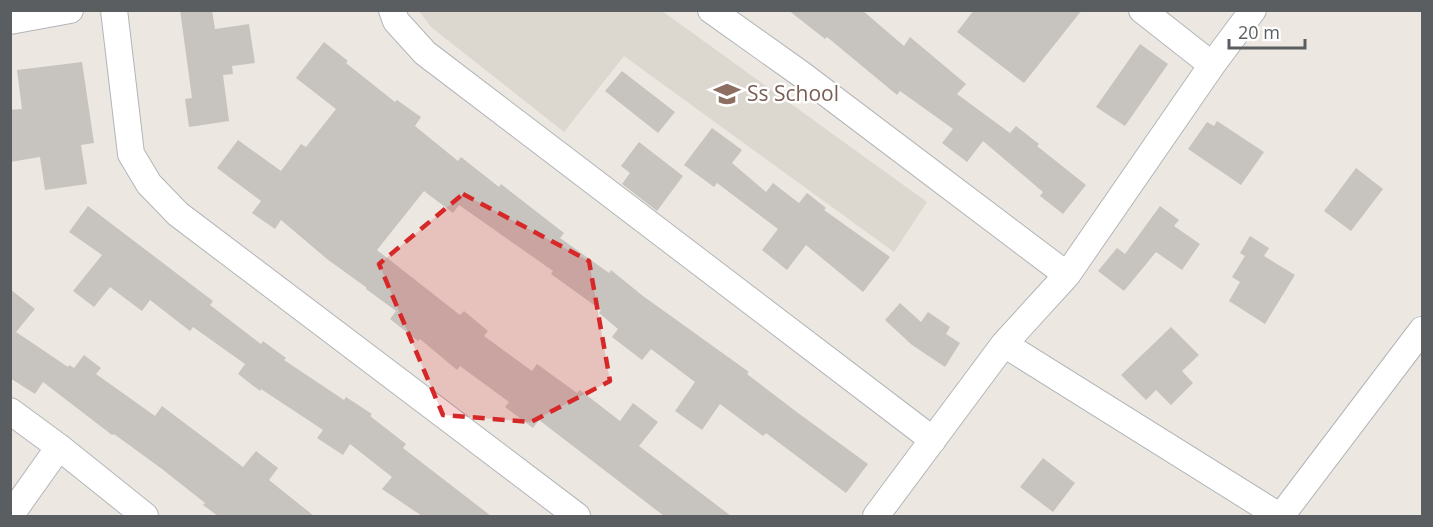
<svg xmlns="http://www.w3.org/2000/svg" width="1433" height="527" font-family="'Open Sans',sans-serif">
	<rect width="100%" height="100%" fill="#ece8e1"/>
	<path fill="#dcd7cf" d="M419 11H662L927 202 894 252 624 56 564 132 431 27Z"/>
	<path fill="#c7c3be" d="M180 10H212L215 29 249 24 255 63 232 66 233 74 223 75 229 121 189 127 185 99 192 98Z
		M788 10H862L904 46 910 37 966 84 957 94 1010 133 1016 126 1039 144 1037 146 1086 185 1063 214 1040 196 1043 192 983 141 967 162 942 143 953 129 900 91 897 95 827 37 825 39Z
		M974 10H1082L1024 83 957 32Z
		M324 42 348 61 346 63 395 102 397 100 421 117 415 126 458 161 461 157 499 187 501 184 564 233 560 238 609 273 611 270 643 296 749 372 747 374 798 413 868 464 846 493 766 433 763 436 720 404 702 430 675 411 695 382 651 349 642 360 612 337 618 329 599 313 601 310 551 274 553 271 459 205 453 213 424 191 377 250 460 315 464 311 488 331 484 336 532 371 537 364 577 393 580 390 620 421 633 403 658 422 639 446 731 516H664L539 420 533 428 505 407 509 402 460 366 457 370 420 339 418 341 390 319 396 311 366 289 367 288 327 259 281 220 275 229 252 213 261 201 217 168 238 140 281 171 301 144 306 147 336 109 296 78Z
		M1140 44 1168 64 1125 126 1096 107Z
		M82 62 94 143 81 145 87 184 45 190 40 157 10 162V110L22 109 17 70Z
		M622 71 675 112 658 133 605 91Z
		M1217 121 1264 152 1241 185 1188 149 1207 122 1214 126Z
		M712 128 742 150 732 163 766 192 773 183 799 203 807 193 826 208 824 210 890 257 863 292 806 245 787 270 762 250 778 229 717 183 714 187 684 165Z
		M639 142 683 176 657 211 622 184 630 173 621 166Z
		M1356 168 1383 189 1351 231 1324 211Z
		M88 206 213 301 210 305 261 344 263 341 286 358 284 360 344 400 346 397 372 414 370 416 406 444 403 448 491 516H422L382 489 392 477 350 444 343 455 317 438 323 430 261 389 260 391 238 374 245 364 193 327 190 331 150 300 142 311 110 287 94 307 73 291 102 255 69 232Z
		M1160 206 1179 220 1174 226 1200 244 1182 270 1156 252 1124 291 1098 271 1117 248 1125 254Z
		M1250 236 1269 248 1264 256 1295 275 1265 324 1229 301 1240 282 1232 277 1245 256 1240 253Z
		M10 289 35 309 16 332 68 367 69 365 74 368 84 355 101 368 96 374 155 416 162 406 243 467 256 451 278 468 269 480 314 516H218L203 505 205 503 162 469 114 434 112 435 43 382 35 394 10 378Z
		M900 303 921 322 928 312 950 327 946 334 960 343 945 367 912 345 885 320Z
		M1171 327 1199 355 1182 371 1193 383 1171 405 1156 390 1146 400 1121 375Z
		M1043 458 1075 483 1053 512 1020 487Z"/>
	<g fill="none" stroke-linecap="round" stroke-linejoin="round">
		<g stroke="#b2b5b8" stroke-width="28">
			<path id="minor" d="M114 10 131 154 149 184 178 214 577 516
				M392 10 396 21 425 53 933 440
				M711 10 801 74 1067 275
				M1142 10 1212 65
				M10 21 70 10
				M1004 344 1279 516
				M10 411 59 447 145 516
				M10 516 59 447
				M876 516 1004 344 1067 275 1212 65 1253 10
				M1281 516 1422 330"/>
		</g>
		<use href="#minor" stroke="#fff" stroke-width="26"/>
	</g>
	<path fill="#d62828" fill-opacity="0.2" stroke="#d62828" stroke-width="4.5" stroke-dasharray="12 8" stroke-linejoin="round" d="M463 194 589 261 610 381 531 422 443 415 379 264Z"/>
	<defs>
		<g id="school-bare" transform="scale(2.07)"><path d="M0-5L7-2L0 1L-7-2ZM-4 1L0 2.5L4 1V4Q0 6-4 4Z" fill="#8d6e63" stroke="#fff" stroke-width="2.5" paint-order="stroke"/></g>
	</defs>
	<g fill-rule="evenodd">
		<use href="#school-bare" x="727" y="94"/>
	</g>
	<g text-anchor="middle" stroke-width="5" stroke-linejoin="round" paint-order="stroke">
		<g font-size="21" fill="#785e54" stroke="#fff" text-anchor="start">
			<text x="747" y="101">Ss School</text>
		</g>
	</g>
	<rect width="1433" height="527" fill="none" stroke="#5a5e61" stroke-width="24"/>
	<path d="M1229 39v9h76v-9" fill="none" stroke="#5a5e61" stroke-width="3"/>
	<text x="1238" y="39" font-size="18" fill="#5a5e61" stroke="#ffffff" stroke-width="4.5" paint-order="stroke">20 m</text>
</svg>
